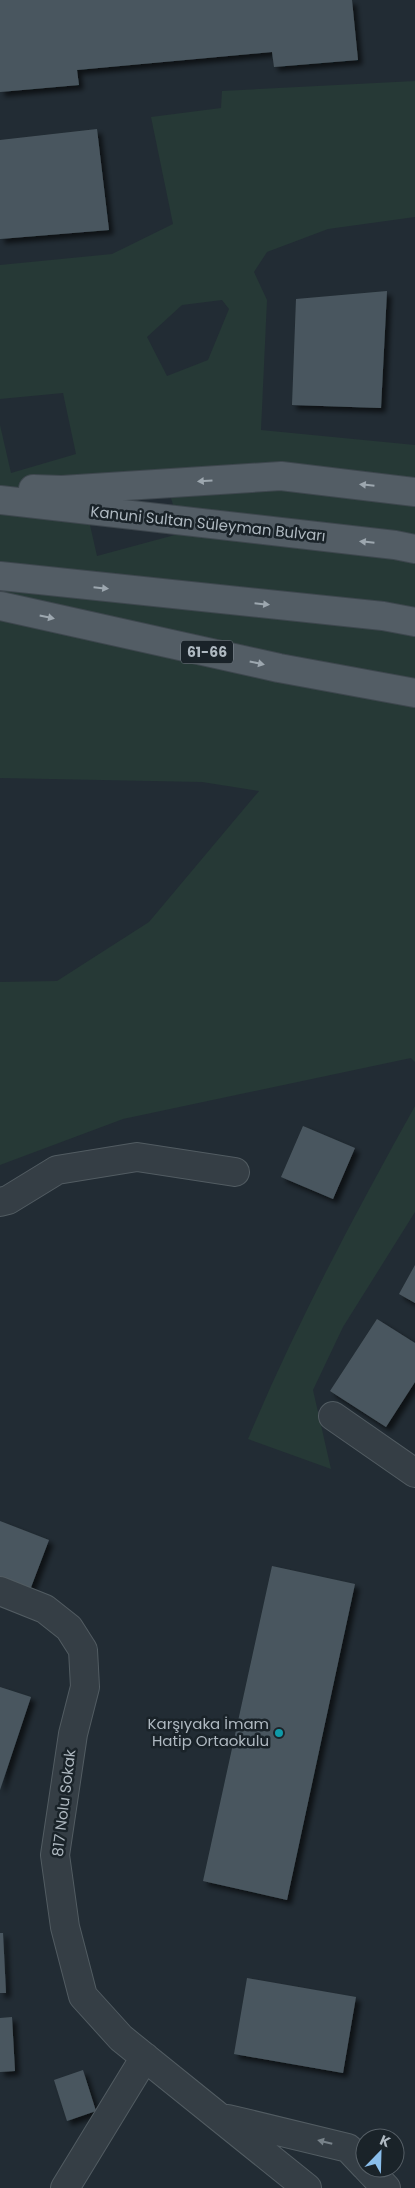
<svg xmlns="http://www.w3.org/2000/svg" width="415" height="2188" font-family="Poppins,sans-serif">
	<defs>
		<filter id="shadow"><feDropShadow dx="4.5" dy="4.5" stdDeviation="2.5" flood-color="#0009"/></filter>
	</defs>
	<rect width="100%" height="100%" fill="#222c34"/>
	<path fill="#263936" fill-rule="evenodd" d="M415 81V217L328 229 267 252 254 272 267 300 261 430 415 445V1062L411 1058 123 1119 0 1165V982L57 981 149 922 259 791 202 782 0 778V425L11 473 76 454 63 393 0 399V265L112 254 173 224 151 117 221 108 222 91ZM222 300 229 309 208 360 167 376 147 337 182 305ZM164 476 182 533 97 556 82 490Z
		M415 1106V1212L343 1327 313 1390 331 1469 248 1439C296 1324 355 1214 415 1106Z"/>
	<path fill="#4a575f" filter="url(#shadow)" d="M0 0H352L358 60 274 67 272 52 77 70 79 85 0 92Z
		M97 129 109 230 0 239V140Z
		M387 291 381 408 292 405 296 299Z
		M303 1126 355 1148 333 1199 281 1177Z
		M415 1265V1303L399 1294Z
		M377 1319 415 1343V1382L386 1427 330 1391Z
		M0 1521 49 1540 30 1590 0 1578Z
		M272 1566 355 1584 287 1900 203 1881Z
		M0 1687 31 1697 0 1790Z
		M0 1933H3L6 1993H0Z
		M247 1978 356 1997 343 2073 234 2054Z
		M12 2017 15 2071 0 2072V2018Z
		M83 2070 96 2111 67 2121 54 2080Z"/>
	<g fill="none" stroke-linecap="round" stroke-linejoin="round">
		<g stroke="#525c62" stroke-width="30">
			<path id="minor" d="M0 1202 8 1200 57 1170 137 1157 235 1172
				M333 1416 415 1473
				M0 1591 45 1609 69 1628 83 1650 85 1687 73 1734 55 1855 65 1927 83 1996 121 2038 307 2188
				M228 2119 348 2148 365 2166
				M367 2168 386 2188
				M65 2188 145 2057"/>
		</g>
		<g stroke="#3e474e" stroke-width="30">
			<path id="major" d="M33 489 62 490 281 476 415 492
				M0 500 395 545 415 549
				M0 576 383 616 415 622
				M0 606 279 668 415 693"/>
		</g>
		<use href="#minor" stroke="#353e45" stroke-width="28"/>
		<use href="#major" stroke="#535d65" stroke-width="28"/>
	</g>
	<defs><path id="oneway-solid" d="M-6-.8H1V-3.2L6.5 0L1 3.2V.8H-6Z" transform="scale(1.25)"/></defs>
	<g fill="#9da7af">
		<use href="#oneway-solid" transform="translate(205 481) rotate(176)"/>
		<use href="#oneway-solid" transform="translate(367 485) rotate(-174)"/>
		<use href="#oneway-solid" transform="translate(367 542) rotate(-174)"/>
		<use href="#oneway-solid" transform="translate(101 588) rotate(6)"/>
		<use href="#oneway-solid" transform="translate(262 604) rotate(6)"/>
		<use href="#oneway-solid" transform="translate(47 617) rotate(12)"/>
		<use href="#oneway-solid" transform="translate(257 663) rotate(12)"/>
	</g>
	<use fill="#788289" href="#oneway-solid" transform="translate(325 2142) rotate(-166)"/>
	<circle fill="#0f9aa8" stroke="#1a2329" stroke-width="2" cx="279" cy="1733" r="5"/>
	<g text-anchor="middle" stroke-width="5" stroke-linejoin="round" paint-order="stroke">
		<rect fill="#1a2329" stroke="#828c93" stroke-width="1" x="181" y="640.5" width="52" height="23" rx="4"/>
		<g font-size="14" font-weight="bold" fill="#afb9c1">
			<text x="207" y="657">61-66</text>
		</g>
		<g font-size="15" fill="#afb9c1" stroke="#1a2329">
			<text transform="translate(208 524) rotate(6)" y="5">Kanuni Sultan Süleyman Bulvarı</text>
			<text transform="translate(64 1803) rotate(-83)" y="5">817 Nolu Sokak</text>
		</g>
		<g font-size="15" fill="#afb9c1" stroke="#1a2329" text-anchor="end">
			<text x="269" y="1729">Karşıyaka İmam<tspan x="269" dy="17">Hatip Ortaokulu</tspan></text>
		</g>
	</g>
	<g transform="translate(380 2153) rotate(23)"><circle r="24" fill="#1a2329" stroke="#565f66"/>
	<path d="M0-4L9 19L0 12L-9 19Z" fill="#8abeeb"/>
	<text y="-8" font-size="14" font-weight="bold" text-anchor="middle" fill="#afb9c1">K</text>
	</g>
</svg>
